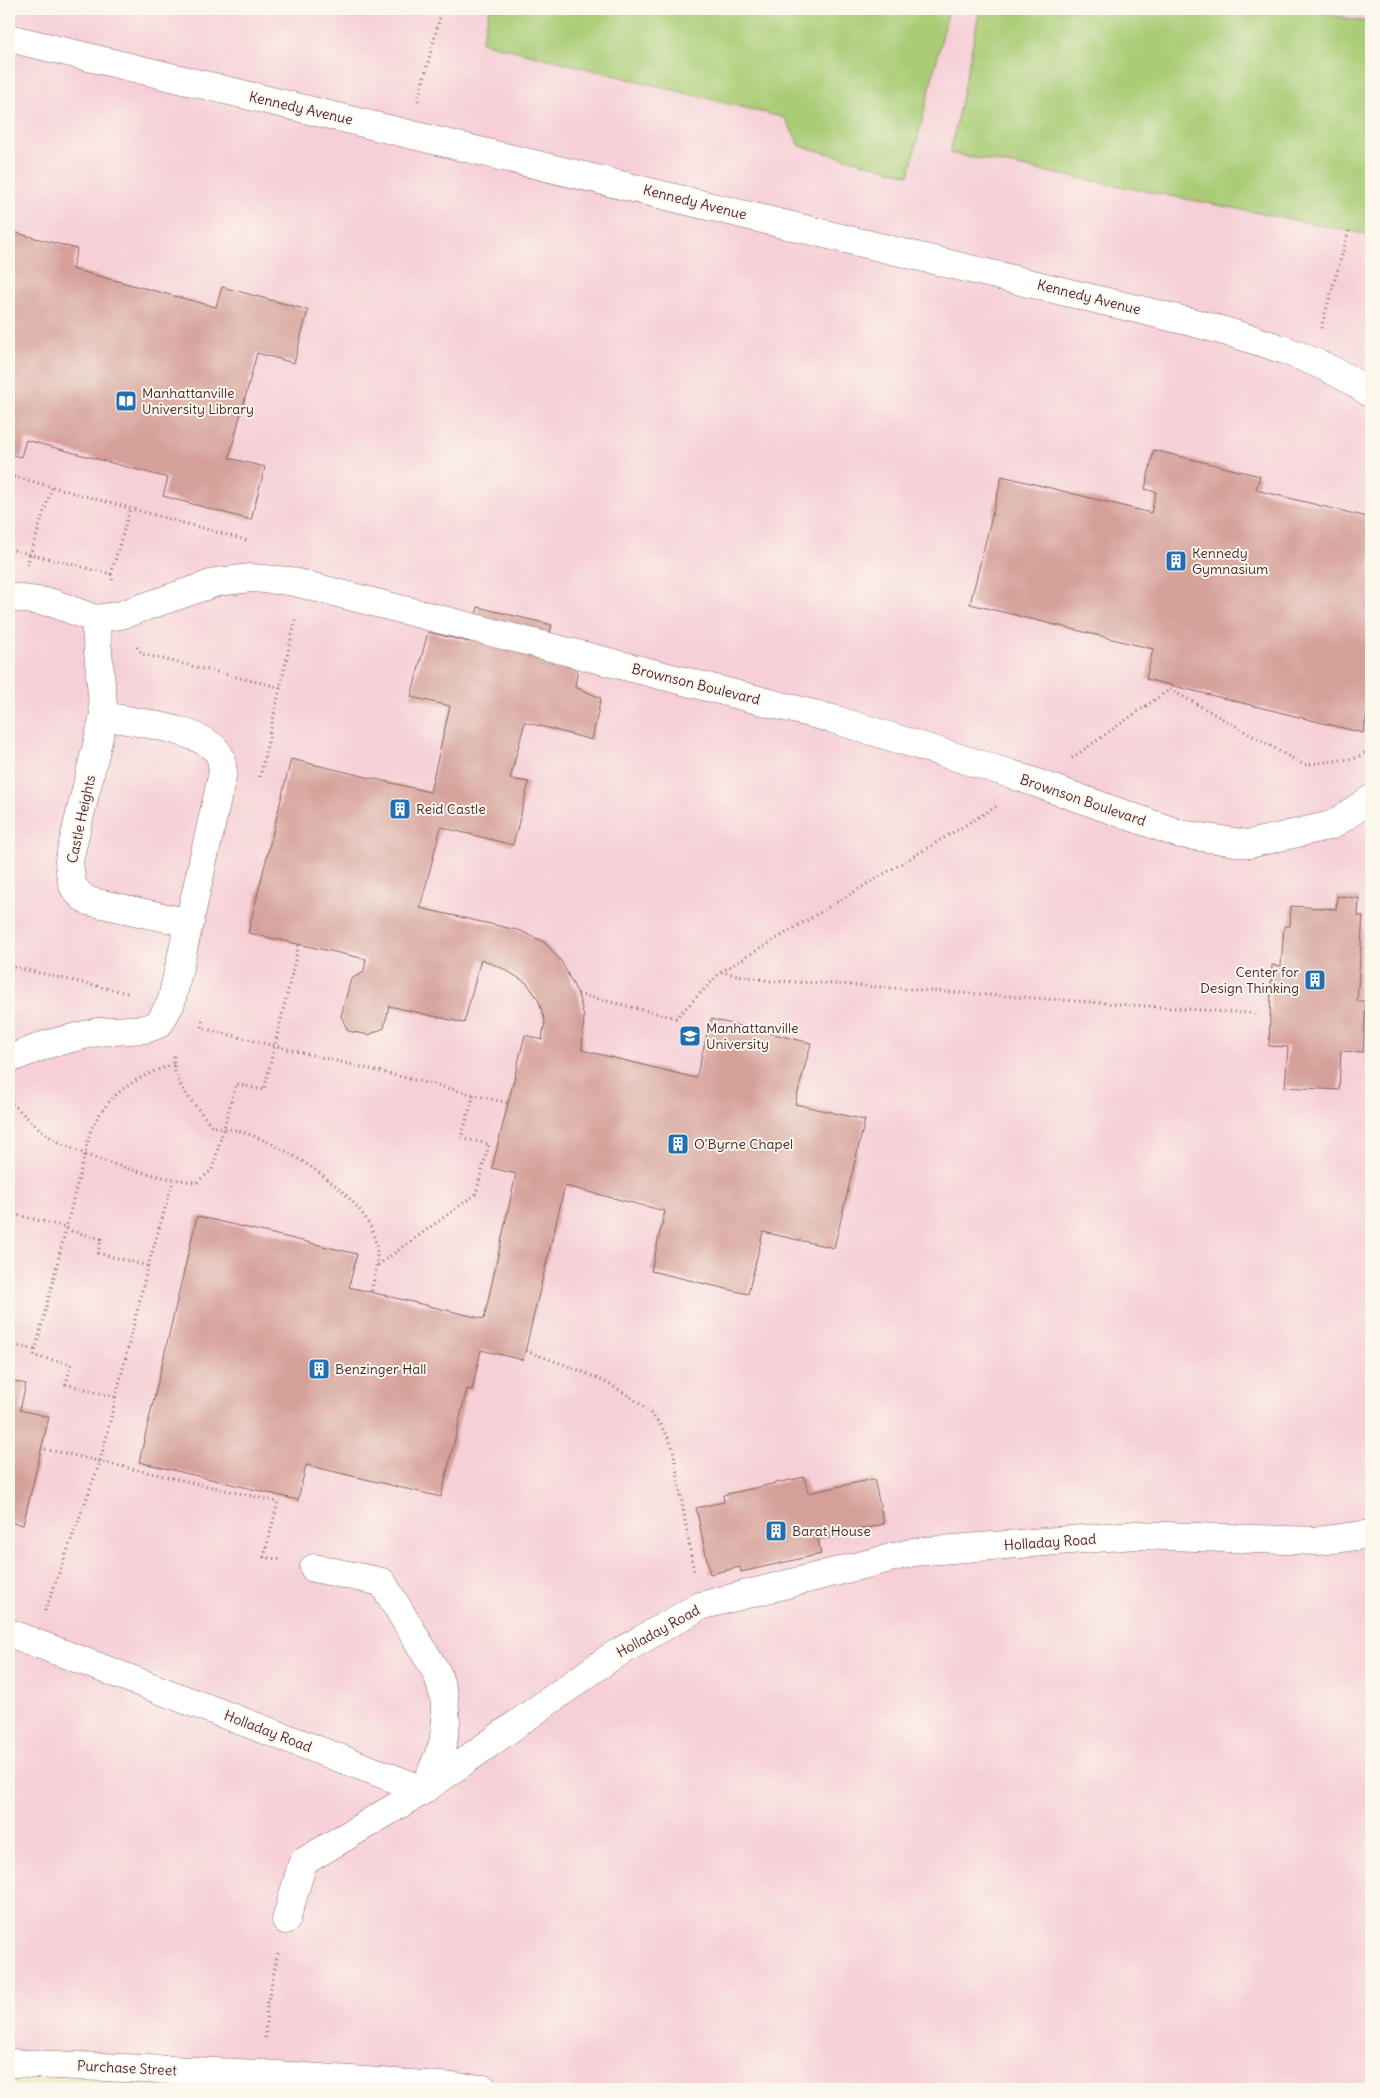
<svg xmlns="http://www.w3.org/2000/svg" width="1380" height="2098" font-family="Delius,sans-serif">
	<rect width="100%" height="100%" fill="#fbf7ec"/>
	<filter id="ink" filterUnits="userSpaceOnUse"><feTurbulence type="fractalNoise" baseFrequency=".02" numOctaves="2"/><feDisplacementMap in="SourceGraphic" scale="10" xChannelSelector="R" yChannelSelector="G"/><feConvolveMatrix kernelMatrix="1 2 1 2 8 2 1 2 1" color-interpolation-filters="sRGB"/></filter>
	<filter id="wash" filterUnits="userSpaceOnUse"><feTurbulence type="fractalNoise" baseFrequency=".0096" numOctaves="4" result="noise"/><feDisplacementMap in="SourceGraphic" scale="20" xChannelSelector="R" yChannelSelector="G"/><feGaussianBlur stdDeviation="1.12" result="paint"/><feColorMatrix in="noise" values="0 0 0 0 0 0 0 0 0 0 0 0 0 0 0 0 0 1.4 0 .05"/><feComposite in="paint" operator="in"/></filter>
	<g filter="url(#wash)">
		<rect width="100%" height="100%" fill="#f3e7cd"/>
		<path fill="#f6cfd7" d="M9 9H1371V2089H487L9 2064Z"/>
		<path fill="#a9cc75" stroke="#7a7650" d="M490 9H949L909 175 800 146 785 118 481 42Z
			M980 9H1303L1371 23V235L950 153Z"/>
		<g id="blocks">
			<path fill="#d5a09a" d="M9 231 77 249 72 269 216 307 222 287 308 310 294 363 257 353 229 458 265 467 251 520 163 496 168 478 26 440 21 457 9 454Z
				M1154 450 1260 476 1256 490 1371 518V700L1363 733 1146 679 1153 649 970 604 1002 476 1151 513 1156 492 1145 489Z
				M478 607 552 625 543 659 578 667 575 687 601 698 592 740 525 722 510 779 529 782 513 845 441 827 420 908 521 931 544 942 561 961 578 994 584 1017 582 1050 696 1078 711 1019 811 1043 795 1104 865 1120 834 1248 763 1232 748 1294 651 1271 665 1211 565 1186 523 1360 481 1350 472 1390 467 1389 441 1497 306 1465 298 1500 139 1462 197 1216 357 1254 349 1287 484 1319 516 1174 492 1168 525 1035 542 1040 545 1021 538 999 527 983 504 969 481 959 464 1023 389 1006 384 1028 369 1035 348 1031 341 1016 351 979 364 972 366 959 248 933 291 759 430 792 450 706 411 697 428 632 469 642Z
				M1337 896 1359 898 1358 916H1363L1357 1001H1366L1363 1052 1341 1051 1339 1090 1285 1087 1288 1047 1269 1046 1272 965 1281 966 1284 926H1290L1291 906 1336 909Z
				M9 1380 26 1384 20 1410 49 1417 23 1525 9 1522Z
				M804 1477 808 1493 874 1479 884 1524 818 1539 821 1554 741 1572 740 1567 710 1574 696 1508 724 1502 723 1495Z"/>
		</g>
	</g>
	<g filter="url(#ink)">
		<use href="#blocks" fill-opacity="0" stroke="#856564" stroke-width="1"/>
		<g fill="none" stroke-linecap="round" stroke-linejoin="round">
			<g stroke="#856564" stroke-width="29">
				<path id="minor" d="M9 38 1195 323C1248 337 1328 360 1371 394
					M9 597 53 603 95 619 121 615 217 582 251 578 290 581 833 719 1011 774 1180 834 1249 844 1332 825 1371 799
					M95 619 104 716 69 860C71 881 70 889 88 901L190 923
					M9 1059 48 1044 97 1032 146 1029 159 1024 171 1003 223 772C222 767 222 760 220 756 207 729 133 722 104 716
					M314 1568 382 1582 437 1673 444 1696 446 1721 443 1744 424 1790
					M9 1633 424 1790
					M286 1920 303 1862 424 1790 611 1657 700 1606 914 1552 1135 1535 1318 1541 1371 1534"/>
			</g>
			<g stroke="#856564" stroke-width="29">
				<path id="major" d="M9 2063 262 2074 484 2089"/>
			</g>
			<path stroke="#856564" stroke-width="3" stroke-dasharray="1 4" stroke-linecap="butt" d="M418 101 442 9
				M1321 328 1349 230
				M9 475 249 541
				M9 549 111 574 130 509
				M27 565 52 487
				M111 574 113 581
				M137 647 142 654 282 688
				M9 650 13 633
				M1072 758 1170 689 1304 765 1356 758 1371 749
				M260 777 296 617
				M9 966 127 993
				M721 972 997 806
				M578 994 676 1018 721 972 770 981 822 983 1259 1014
				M202 1021V1028L508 1103
				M174 1056C170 1083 197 1106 212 1126 221 1128 230 1129 239 1131 280 1142 362 1193 374 1236 380 1256 376 1272 371 1292
				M9 1100C21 1112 34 1125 49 1136 78 1157 160 1180 197 1182L212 1170 236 1084 264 1090 299 944
				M9 1213 65 1227 72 1231 101 1239 98 1253 148 1266
				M378 1265 476 1194 489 1144 461 1138 474 1094
				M9 1344 36 1350
				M526 1351C578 1370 653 1391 673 1449L694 1573
				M115 1397 66 1384 71 1364 34 1356 91 1129C111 1091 133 1079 173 1064
				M45 1449 278 1502 264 1557 282 1560
				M45 1611 100 1462 148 1266 173 1181
				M265 2038 267 2005 278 1953"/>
			<use href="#minor" stroke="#fff" stroke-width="28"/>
			<use href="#major" stroke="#fff" stroke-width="28"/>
		</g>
	</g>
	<defs>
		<g id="library-square" transform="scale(1.125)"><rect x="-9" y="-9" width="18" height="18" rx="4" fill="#1f6fb2" stroke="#fbf7ec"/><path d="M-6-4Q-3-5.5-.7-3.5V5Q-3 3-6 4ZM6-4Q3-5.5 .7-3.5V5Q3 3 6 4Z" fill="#fff"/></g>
		<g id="building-square" transform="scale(1.125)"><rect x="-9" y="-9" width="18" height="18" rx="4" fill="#1f6fb2" stroke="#fbf7ec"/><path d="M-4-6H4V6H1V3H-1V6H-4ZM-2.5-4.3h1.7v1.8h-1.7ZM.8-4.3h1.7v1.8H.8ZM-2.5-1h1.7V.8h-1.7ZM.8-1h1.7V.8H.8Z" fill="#fff"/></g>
		<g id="university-square" transform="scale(1.125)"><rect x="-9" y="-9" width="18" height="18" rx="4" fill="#1f6fb2" stroke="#fbf7ec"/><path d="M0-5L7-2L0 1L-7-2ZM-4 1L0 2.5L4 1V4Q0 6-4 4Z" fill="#fff"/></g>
	</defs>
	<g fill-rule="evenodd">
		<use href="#library-square" x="126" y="401"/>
		<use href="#building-square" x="1176" y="561"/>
		<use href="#building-square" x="400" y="809"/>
		<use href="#building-square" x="1315" y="980"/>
		<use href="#university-square" x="690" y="1036"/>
		<use href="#building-square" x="678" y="1144"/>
		<use href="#building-square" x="319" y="1369"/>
		<use href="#building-square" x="776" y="1531"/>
	</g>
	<g text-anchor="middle" stroke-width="4" stroke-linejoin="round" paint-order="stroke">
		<g font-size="14" fill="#4a1f2b" stroke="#fbf7ec">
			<text transform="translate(301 108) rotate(13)" y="5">Kennedy Avenue</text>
			<text transform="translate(695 202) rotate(14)" y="5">Kennedy Avenue</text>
			<text transform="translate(1089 297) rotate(14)" y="5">Kennedy Avenue</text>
			<text transform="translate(696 684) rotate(14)" y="5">Brownson Boulevard</text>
			<text transform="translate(1083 800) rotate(19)" y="5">Brownson Boulevard</text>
			<text transform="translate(81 819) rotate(-78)" y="5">Castle Heights</text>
			<text transform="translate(1050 1542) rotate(-4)" y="5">Holladay Road</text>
			<text transform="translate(658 1631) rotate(-29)" y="5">Holladay Road</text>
			<text transform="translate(268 1731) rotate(21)" y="5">Holladay Road</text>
			<text transform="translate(127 2068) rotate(3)" y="5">Purchase Street</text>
		</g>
		<g font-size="14" fill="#4a1f2b" stroke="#fbf7ec" text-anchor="start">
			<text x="142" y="398">Manhattanville<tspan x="142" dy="16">University Library</tspan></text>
			<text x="1192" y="558">Kennedy<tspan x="1192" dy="16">Gymnasium</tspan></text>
			<text x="416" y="814">Reid Castle</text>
			<text x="1299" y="977" text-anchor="end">Center for<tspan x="1299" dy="16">Design Thinking</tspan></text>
			<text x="706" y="1033">Manhattanville<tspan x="706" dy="16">University</tspan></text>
			<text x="694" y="1149">O'Byrne Chapel</text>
			<text x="335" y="1374">Benzinger Hall</text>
			<text x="792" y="1536">Barat House</text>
		</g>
	</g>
	<rect width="1380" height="2098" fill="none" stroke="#fbf7ec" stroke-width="30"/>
</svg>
